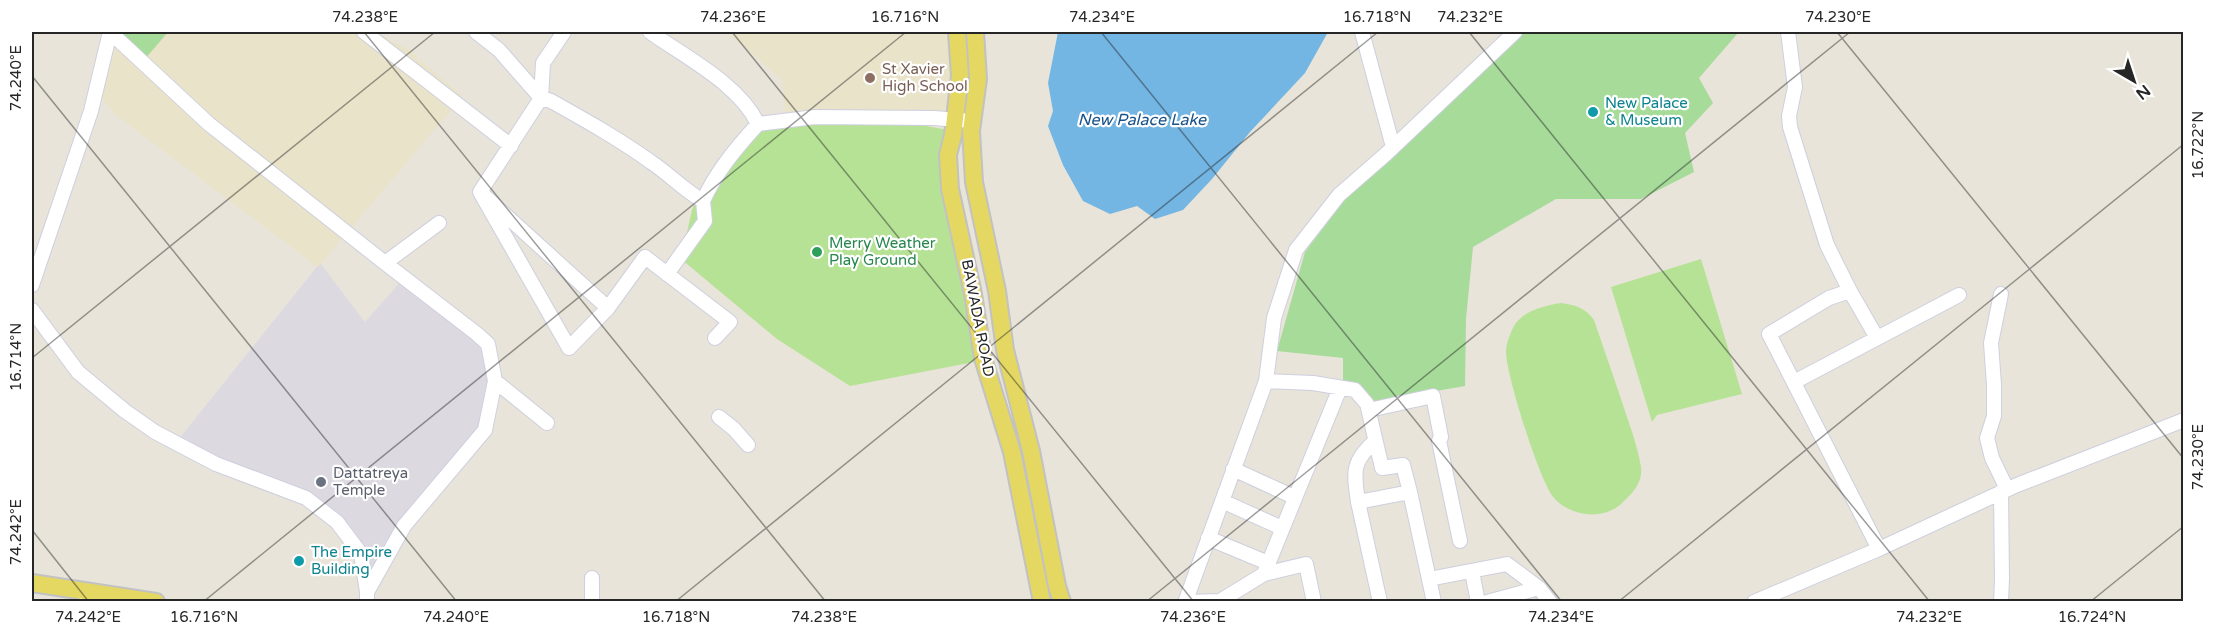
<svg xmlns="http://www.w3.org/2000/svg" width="2215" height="633" font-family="'Varela Round',sans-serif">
	<rect width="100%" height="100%" fill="#e8e4d9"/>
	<path fill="#dcd9e1" d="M320 263 365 322 409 272 492 345 489 428 412 519 371 590 342 520 267 481 178 440Z"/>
	<path fill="#e9e3c9" d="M113 32H379L395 43 408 49 417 56V59L421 61 463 96 318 267 113 113 98 92Z
		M727 32H976V40L959 56 956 113 786 119 782 80Z"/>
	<path fill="#a6db99" d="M114 32H168L145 59Z
		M1520 32H1736L1738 33 1699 78 1713 103 1685 133 1694 172 1641 199H1556L1473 247 1466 319 1465 386 1373 402 1359 386 1343 384V358L1277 351 1305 252 1349 194Z"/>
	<path fill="#b6e295" d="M910 123 948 130 939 159 941 193 964 298 974 362 850 386 777 339 681 259 692 210 701 188 749 128 790 124Z
		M1701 259 1742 394 1657 415 1652 422 1611 287Z
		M1561 303C1575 305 1586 308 1594 320 1604 350 1615 380 1625 411 1631 429 1638 448 1641 467 1643 482 1633 493 1623 502 1605 521 1571 517 1554 498 1540 483 1506 374 1506 352 1506 344 1510 334 1514 326 1524 310 1544 306 1561 303Z"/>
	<path fill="#73b5e3" d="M1058 32H1328L1305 73 1250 132 1212 179 1183 210 1155 219 1137 206 1110 214 1083 201 1063 165 1048 126 1053 111 1048 83Z"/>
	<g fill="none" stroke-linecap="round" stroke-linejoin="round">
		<g stroke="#cecfdf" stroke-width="16">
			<path id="minor" d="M110 32 209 124 385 263
				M364 32 511 146
				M476 32 499 50 541 98 551 101C585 120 619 139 651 162 669 174 684 190 703 201 716 172 736 148 758 124L815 117 934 118 971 121
				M564 32 543 63 541 98 480 192 608 308
				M650 32C685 57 739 84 758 124
				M1362 32 1393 147
				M1788 32 1795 87 1789 116 1790 127 1827 245 1850 291 1829 298 1769 334 1879 549
				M480 192 569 348 608 308 645 257 730 322 715 338
				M667 274 705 221 703 201
				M32 285 91 111 110 32
				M1850 291 1877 338
				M2001 294 1991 343 1994 385V416L1987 438 1992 458 2007 489
				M32 310 78 372 125 411 155 432 216 464 306 498 337 522 361 554 367 592V602
				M495 381 547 423
				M1266 381 1274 318 1296 250 1339 195 1386 154 1515 32
				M1794 382 1959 295
				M1369 410 1433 396 1441 437 1439 441 1460 541
				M719 417 734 429 748 445
				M1233 469 1294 497
				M1410 492 1434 602
				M2001 492 2002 579 2001 602
				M1222 501 1282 528
				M1358 502C1354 473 1351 462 1375 441
				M1208 538 1268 563
				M1472 572 1478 602
				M1264 574 1340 388
				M592 578V602
				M1429 579 1507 564 1539 588 1550 602
				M367 592 404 526 485 430 495 381 488 344 477 334 385 263 439 223
				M1186 600 1266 381 1313 383 1355 390 1367 404 1382 468 1403 465 1410 492 1358 502 1380 602
				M86 602V601
				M1185 602 1220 601 1264 574 1306 564 1314 602
				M1487 602 1539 588
				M1754 602 1879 549 2017 485 2184 420"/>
		</g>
		<g stroke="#c2c2c2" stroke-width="20">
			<path id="major" d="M957 32 960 76 953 135 948 155 950 189 973 294 983 358 1012 452 1042 602
				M975 32 978 79 971 131 974 182 997 291 1005 350 1031 451 1057 586 1062 602
				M32 583 156 602"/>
		</g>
		<use href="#minor" stroke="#fff" stroke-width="14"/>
		<use href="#major" stroke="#e4d862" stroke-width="16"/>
	</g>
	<path fill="none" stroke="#262626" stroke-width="1.5" stroke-opacity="0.45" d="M364 32 826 602M732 32 1194 602M1101 32 1562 602M1469 32 1930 602M1837 32 2184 459M32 76 457 602M32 358 435 32M32 530 89 602M203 602 906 32M675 602 1378 32M1146 602 1850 32M1618 602 2184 144M2090 602 2184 526"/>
	<circle fill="#8d6e63" stroke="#fff" stroke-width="2" cx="870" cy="78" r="6"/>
	<g fill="#0f9aa8" stroke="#fff" stroke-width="2">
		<circle cx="1593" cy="112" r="6"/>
		<circle cx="299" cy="561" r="6"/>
	</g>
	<circle fill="#2e9e5b" stroke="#fff" stroke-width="2" cx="817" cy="252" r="6"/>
	<circle fill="#6b7280" stroke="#fff" stroke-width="2" cx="321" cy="482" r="6"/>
	<g text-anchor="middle" stroke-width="4.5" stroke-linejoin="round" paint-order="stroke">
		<g font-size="15" fill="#785e54" stroke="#fff" text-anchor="start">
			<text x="882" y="74">St Xavier<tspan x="882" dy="17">High School</tspan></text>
		</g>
		<g font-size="15" fill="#0d838f" stroke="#fff" text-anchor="start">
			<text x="1605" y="108">New Palace<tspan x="1605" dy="17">&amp; Museum</tspan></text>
			<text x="311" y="557">The Empire<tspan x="311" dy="17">Building</tspan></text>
		</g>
		<g font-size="15" fill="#27864d" stroke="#fff" text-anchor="start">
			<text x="829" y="248">Merry Weather<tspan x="829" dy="17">Play Ground</tspan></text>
		</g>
		<g font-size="15" fill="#262626" stroke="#fff">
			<text transform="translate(978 318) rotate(79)" y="5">BAWADA ROAD</text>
		</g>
		<g font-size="15" fill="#5b616d" stroke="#fff" text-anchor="start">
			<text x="333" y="478">Dattatreya<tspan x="333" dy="17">Temple</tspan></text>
		</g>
		<g font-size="16" font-style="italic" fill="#175289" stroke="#fff">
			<text x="1142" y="125">New Palace Lake</text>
		</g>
	</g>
	<rect width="2215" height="633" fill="none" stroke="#ffffff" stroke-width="66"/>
	<g transform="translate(2134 81) rotate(141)" stroke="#ffffff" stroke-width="4.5" paint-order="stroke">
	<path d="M0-4.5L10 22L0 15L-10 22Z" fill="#262626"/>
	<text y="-9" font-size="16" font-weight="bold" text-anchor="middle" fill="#262626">N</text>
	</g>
	<rect x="33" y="33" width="2149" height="567" fill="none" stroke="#262626" stroke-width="2"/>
	<g font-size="15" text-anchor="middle" fill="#262626">
		<text x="365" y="22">74.238°E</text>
		<text x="733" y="22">74.236°E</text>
		<text x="905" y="22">16.716°N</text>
		<text x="1102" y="22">74.234°E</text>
		<text x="1377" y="22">16.718°N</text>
		<text x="1470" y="22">74.232°E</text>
		<text x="1838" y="22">74.230°E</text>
		<text transform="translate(16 78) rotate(-90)" y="5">74.240°E</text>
		<text transform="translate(2198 145) rotate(-90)" y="5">16.722°N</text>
		<text transform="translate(16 357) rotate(-90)" y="5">16.714°N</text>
		<text transform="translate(2198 457) rotate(-90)" y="5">74.230°E</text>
		<text transform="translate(16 532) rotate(-90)" y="5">74.242°E</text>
		<text x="88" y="622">74.242°E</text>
		<text x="204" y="622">16.716°N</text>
		<text x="456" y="622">74.240°E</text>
		<text x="676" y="622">16.718°N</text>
		<text x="824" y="622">74.238°E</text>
		<text x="1193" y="622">74.236°E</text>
		<text x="1561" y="622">74.234°E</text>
		<text x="1929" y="622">74.232°E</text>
		<text x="2092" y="622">16.724°N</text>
	</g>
</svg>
